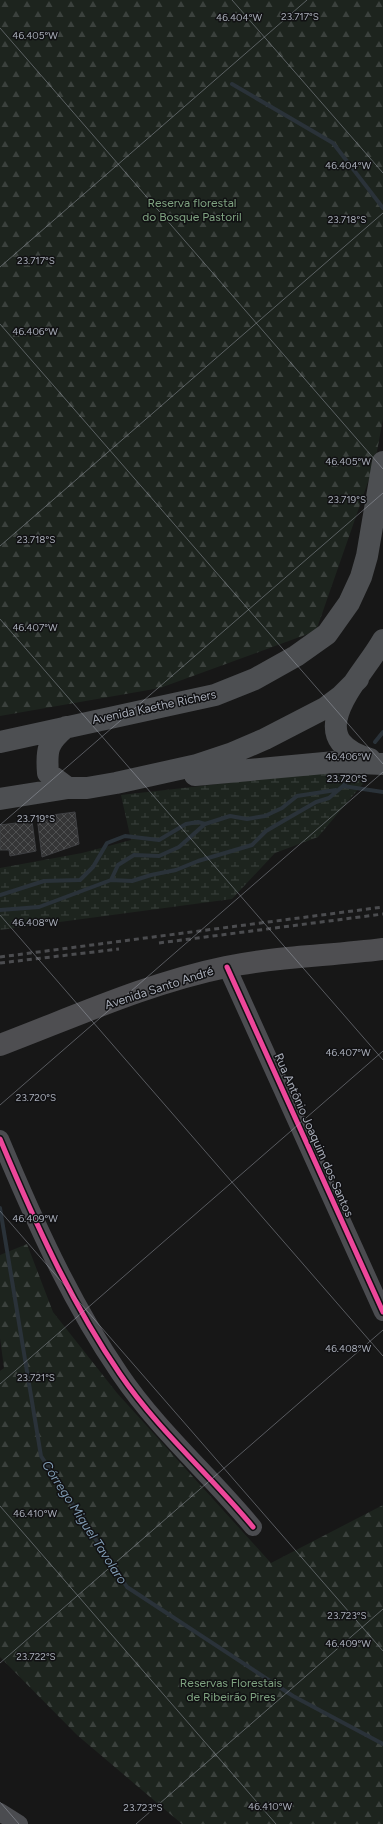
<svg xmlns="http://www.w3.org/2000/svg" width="383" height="1824" font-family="Figtree,sans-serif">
	<defs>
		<pattern id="forest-firs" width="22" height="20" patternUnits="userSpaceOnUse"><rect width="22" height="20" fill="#1d241e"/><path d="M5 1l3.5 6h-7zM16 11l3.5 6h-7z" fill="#3b413d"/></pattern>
		<pattern id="wetland-marsh" width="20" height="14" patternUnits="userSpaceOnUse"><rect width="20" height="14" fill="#1d241e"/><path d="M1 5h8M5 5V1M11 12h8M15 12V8" fill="none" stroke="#3b413d"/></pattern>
		<pattern id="building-cross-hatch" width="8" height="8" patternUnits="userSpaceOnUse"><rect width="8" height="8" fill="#353536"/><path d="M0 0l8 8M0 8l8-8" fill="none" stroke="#4f5051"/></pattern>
	</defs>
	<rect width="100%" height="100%" fill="#171717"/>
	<path fill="url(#forest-firs)" d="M0 0H383V419L375 462 316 631 160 688 0 716Z
		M27 1244 53 1312 117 1393 271 1563 383 1505V1824H182L77 1735 0 1657V1371L4 1368 0 1338V1255Z"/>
	<path fill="url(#wetland-marsh)" d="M315 773 364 775 366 780 318 837 275 853 232 899 0 930V868L82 853 131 840 121 795Z"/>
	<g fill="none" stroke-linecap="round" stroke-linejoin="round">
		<path stroke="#2a3239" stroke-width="4" d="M232 84 333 143 383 208
			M375 742 383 732
			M343 786 351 776
			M111 880 118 865 134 855 159 856 179 847 205 824 230 816 247 819 265 816 282 808 297 796 336 790
			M0 895 44 881 80 880 93 867 107 843 125 836 159 840 186 824 198 822 205 824
			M0 910 39 907 111 880 132 881 151 875 176 870 198 861 252 845 266 831 316 802 329 798 343 786 383 792
			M0 1208 41 1456 127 1587 293 1696 383 1744"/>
	</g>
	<path fill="url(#building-cross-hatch)" stroke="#3f4043" d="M75 812 79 844 42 857 37 817Z
		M32 821 36 851 10 856 9 850H0V825Z"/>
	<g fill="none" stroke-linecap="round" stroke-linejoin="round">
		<path stroke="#4b4c50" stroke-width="18" d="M227 967 383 1312
			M0 1139C34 1220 70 1301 120 1374 158 1430 210 1475 253 1527
			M0 1812 19 1824"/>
		<path stroke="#4d4f52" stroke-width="22" d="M66 727C48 742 46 749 48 773L68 788
			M0 742 215 695 255 679 296 656 327 634 349 603 361 577 367 556 383 462
			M370 759C296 738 362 678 383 640
			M195 775 335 762 383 764
			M0 799 68 788H87L116 783 197 765 230 754 265 739 325 708 341 696 358 679"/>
		<path stroke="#4e4e51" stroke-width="22" d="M0 1045C74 1017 148 983 226 967 278 956 331 956 383 949"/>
		<path stroke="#4b4c4f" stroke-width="3" stroke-dasharray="5 4" stroke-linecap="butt" d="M159 943 383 914
			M0 957 383 907
			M0 963 119 949"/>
		<g stroke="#111113" stroke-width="8">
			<path id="cycleway" d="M227 967 383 1312
				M0 1139C34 1220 70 1301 120 1374 158 1430 210 1475 253 1527"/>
		</g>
		<use href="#cycleway" stroke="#ed469a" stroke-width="5"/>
	</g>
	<path fill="none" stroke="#a8adb8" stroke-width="1" stroke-opacity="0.45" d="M232 0 383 173M0 28 383 469M0 267 307 0M0 324 383 764M0 546 383 213M0 619 383 1060M0 825 383 493M0 915 383 1356M0 1105 383 772M0 1211 383 1651M0 1384 383 1051M0 1506 276 1824M0 1663 383 1330M0 1802 19 1824M136 1824 383 1609"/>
	<g text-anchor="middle" stroke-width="3" stroke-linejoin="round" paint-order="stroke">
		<g font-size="12" fill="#7fa381" stroke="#111113">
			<text x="192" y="207">Reserva florestal<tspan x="192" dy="14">do Bosque Pastoril</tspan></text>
			<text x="231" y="1687">Reservas Florestais<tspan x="231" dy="14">de Ribeirão Pires</tspan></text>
		</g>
		<g font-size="12" fill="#a8adb8" stroke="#111113">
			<text transform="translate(154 707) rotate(-12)" y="4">Avenida Kaethe Richers</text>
			<text transform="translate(159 988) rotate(-18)" y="4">Avenida Santo André</text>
			<text transform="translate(314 1135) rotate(66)" y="4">Rua Antônio Joaquim dos Santos</text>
		</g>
		<g font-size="13" font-style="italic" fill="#7f9bb3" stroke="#111113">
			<text transform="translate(85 1522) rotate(57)" y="5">Córrego Miguel Tavolaro</text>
		</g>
	</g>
	<g font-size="10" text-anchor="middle" fill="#a8adb8" stroke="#111113" stroke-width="3" stroke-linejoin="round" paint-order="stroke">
		<text x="300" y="20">23.717°S</text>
		<text x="239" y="21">46.404°W</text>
		<text x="35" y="39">46.405°W</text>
		<text x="348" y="169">46.404°W</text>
		<text x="347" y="223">23.718°S</text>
		<text x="36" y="264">23.717°S</text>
		<text x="35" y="335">46.406°W</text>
		<text x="348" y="465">46.405°W</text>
		<text x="347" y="503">23.719°S</text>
		<text x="36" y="543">23.718°S</text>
		<text x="35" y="631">46.407°W</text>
		<text x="348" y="760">46.406°W</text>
		<text x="347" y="782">23.720°S</text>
		<text x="36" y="822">23.719°S</text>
		<text x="35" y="926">46.408°W</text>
		<text x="348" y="1056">46.407°W</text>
		<text x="36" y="1101">23.720°S</text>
		<text x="35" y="1222">46.409°W</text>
		<text x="348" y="1352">46.408°W</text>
		<text x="36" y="1381">23.721°S</text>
		<text x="35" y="1517">46.410°W</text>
		<text x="347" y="1619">23.723°S</text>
		<text x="348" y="1647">46.409°W</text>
		<text x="36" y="1660">23.722°S</text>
		<text x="270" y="1810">46.410°W</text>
		<text x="143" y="1811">23.723°S</text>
	</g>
</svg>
